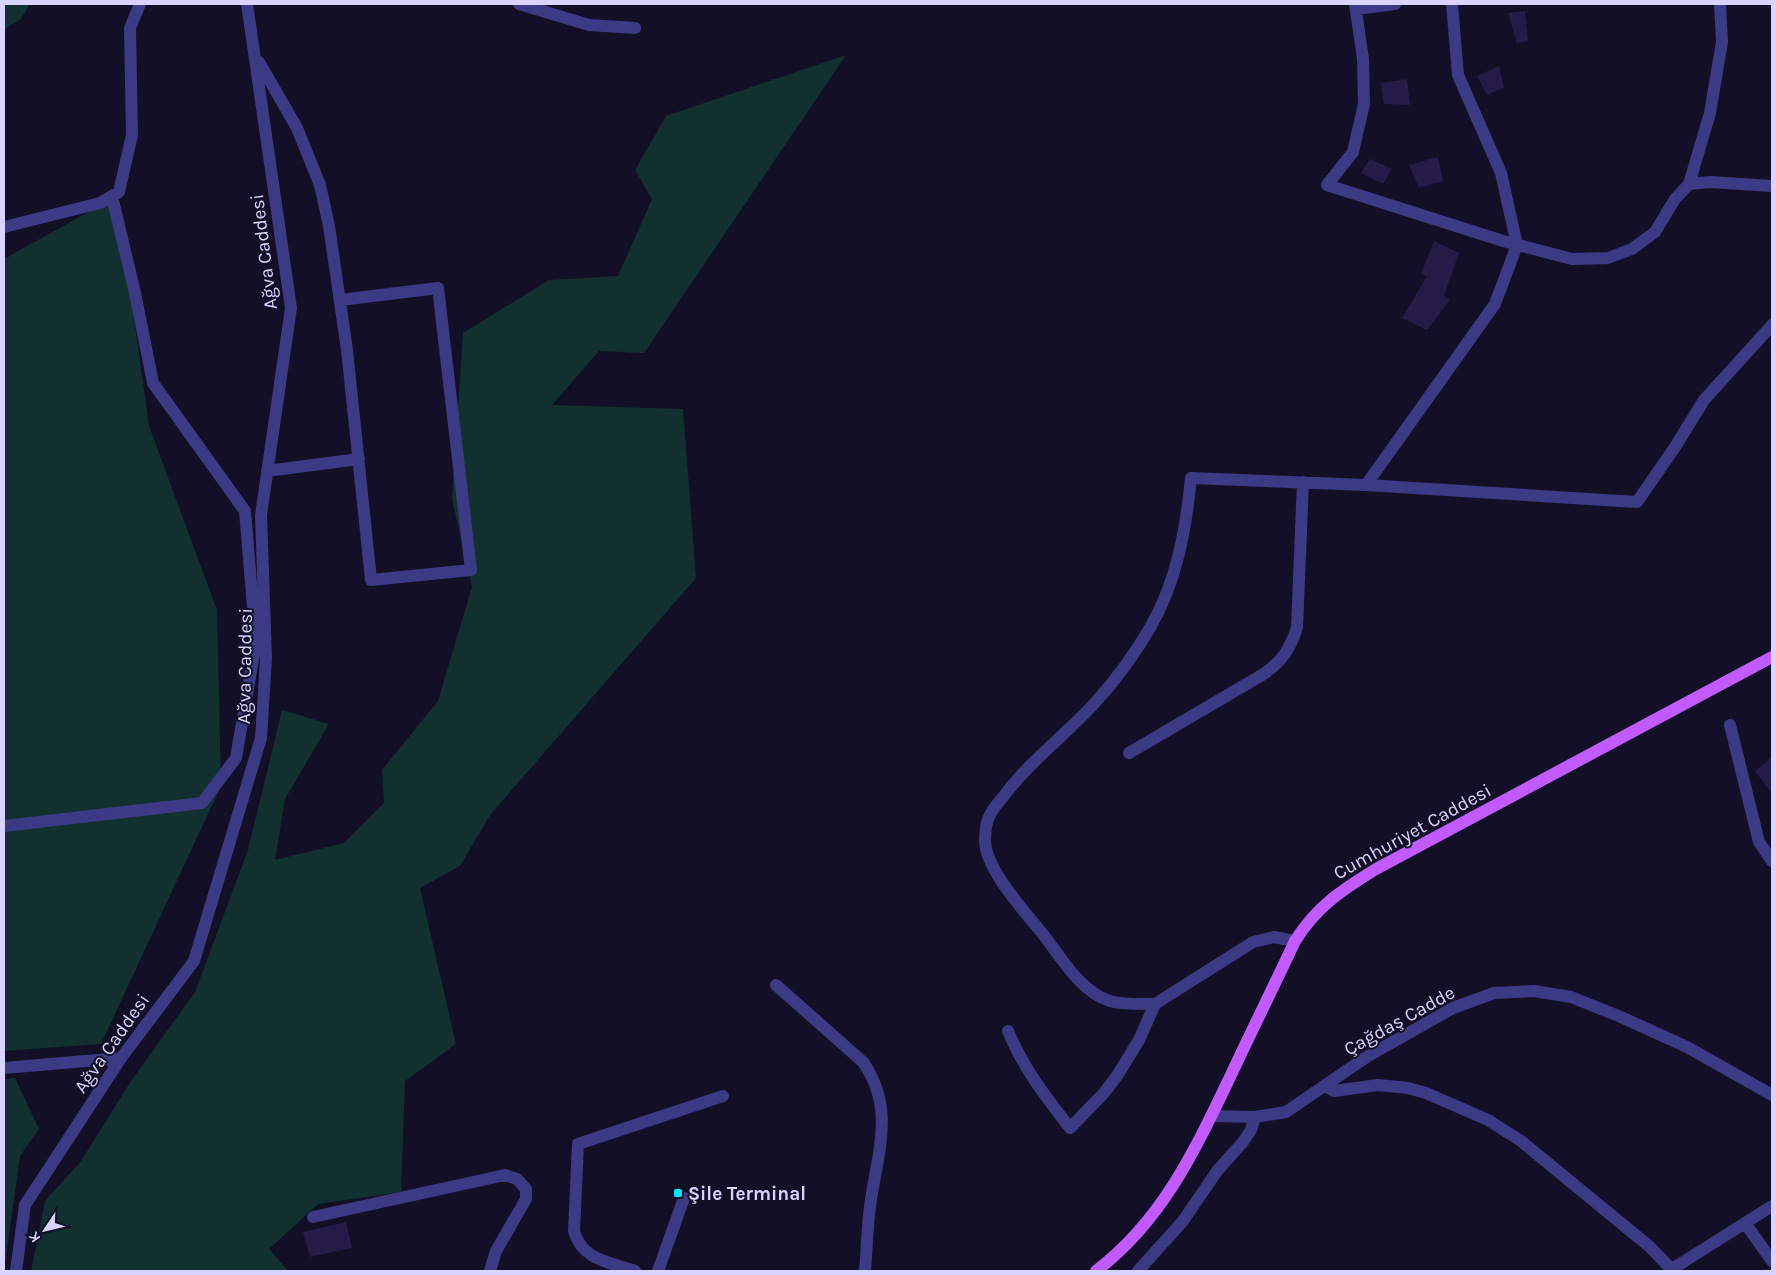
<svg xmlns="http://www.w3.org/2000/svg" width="1776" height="1275" font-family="Karla,sans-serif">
	<rect width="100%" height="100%" fill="#130f26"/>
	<path fill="#12302f" d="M4 4H30L20 20 4 29Z
		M846 55 644 353 599 351 552 405 683 409 696 578 490 815 460 866 420 888 456 1044 405 1081 401 1192 318 1204 269 1249 288 1271H31L45 1201 81 1161 131 1081 195 992 248 850 282 710 329 724 285 799 275 860 344 843 384 803 382 770 438 701 472 587 452 499 463 333 549 280 618 276 652 199 635 170 666 116Z
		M117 196 149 426 217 610 221 786 101 1044 4 1051V259Z
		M15 1078 39 1129 20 1156 4 1271V1079Z"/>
	<path fill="#241b47" d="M1525 11 1528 41 1517 43 1508 13Z
		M1499 66 1504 87 1487 95 1477 76Z
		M1407 79 1410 105 1384 104 1381 83Z
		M1438 157 1443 181 1419 188 1409 165Z
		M1370 159 1392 169 1383 184 1361 173Z
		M1434 241 1459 253 1444 296 1450 300 1427 330 1402 318 1427 276 1421 274Z
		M1772 757V794L1755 771Z
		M346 1222 352 1248 310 1257 303 1232Z"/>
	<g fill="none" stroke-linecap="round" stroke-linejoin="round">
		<path stroke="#3d3a85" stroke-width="12" d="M519 4 589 25 635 28
			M1355 4 1363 59 1364 104 1353 152 1327 185 1503 241 1572 259 1608 258 1632 249 1655 232 1675 199 1689 184 1710 182 1772 186
			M1356 9 1395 4
			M259 62 297 128 320 185 329 226 347 350 371 580 471 570 438 288 340 300
			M1689 184 1710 113 1722 42 1720 4
			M4 227 100 203 119 192 132 135 130 28 140 4
			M267 471 359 459
			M1366 485 1495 304 1517 245 1501 173 1458 75 1452 4
			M1730 725 1759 842 1772 861
			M1129 753 1262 675C1281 663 1291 648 1297 627L1303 482
			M4 826 202 803 236 758 256 642 245 511 153 383 135 293 112 196
			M776 985 863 1062C896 1109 877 1154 870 1206 867 1228 867 1250 865 1271
			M1155 1004C1140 1004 1124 1005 1110 1001 1083 993 1062 960 1046 938 1027 914 986 871 985 841 985 832 986 822 990 815 993 808 999 802 1003 797 1029 762 1064 736 1093 705 1115 681 1135 654 1151 626 1177 581 1186 528 1191 478L1366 485 1637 502 1675 447 1704 400 1772 325
			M1008 1031C1023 1068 1046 1097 1070 1128L1103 1094 1117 1076 1139 1040 1155 1004 1253 942 1274 937 1295 941
			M4 1068 121 1058
			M1325 1086 1334 1091 1378 1085 1408 1088 1426 1093 1488 1120 1521 1141 1650 1247 1673 1271
			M1211 1116 1255 1117 1286 1112 1368 1056 1453 1008 1494 993 1534 991 1571 997 1621 1017 1687 1047 1772 1095
			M313 1217 505 1175 517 1179 526 1189V1199L496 1251 490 1271
			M1745 1223 1772 1261
			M1672 1269 1772 1206
			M16 1271 25 1205 121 1058 194 961 261 738 266 658 261 515 291 308 247 4
			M635 1271C609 1262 582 1260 574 1231L578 1144 723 1096
			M658 1271 684 1198
			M1138 1271 1183 1221 1217 1171 1243 1142 1251 1130 1255 1117"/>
		<path stroke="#c25bff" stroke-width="12" d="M1096 1271C1163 1220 1195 1150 1231 1075 1252 1030 1274 986 1295 941 1317 906 1342 890 1376 869L1772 657"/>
	</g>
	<rect fill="#00e5ff" stroke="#130f26" stroke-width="2" x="673" y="1188" width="10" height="10" rx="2.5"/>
	<g text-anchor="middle" stroke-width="4" stroke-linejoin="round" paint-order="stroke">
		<g font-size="19" fill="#d9d4ff" stroke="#130f26">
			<text transform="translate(263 252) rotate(-97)" y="7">Ağva Caddesi</text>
			<text transform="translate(244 666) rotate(-89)" y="7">Ağva Caddesi</text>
			<text transform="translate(1412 831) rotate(-29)" y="7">Cumhuriyet Caddesi</text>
			<text transform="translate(1399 1020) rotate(-29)" y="7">Çağdaş Cadde</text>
			<text transform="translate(111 1043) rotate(-55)" y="7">Ağva Caddesi</text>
		</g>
		<g font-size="19" font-weight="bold" fill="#d9d4ff" stroke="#130f26" text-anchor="start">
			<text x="688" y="1200">Şile Terminal</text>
		</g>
	</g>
	<rect width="1776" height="1275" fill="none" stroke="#d9d4ff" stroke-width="10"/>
	<g transform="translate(45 1230) rotate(235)" stroke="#130f26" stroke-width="4" paint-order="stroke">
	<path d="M0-4L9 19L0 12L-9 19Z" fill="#d9d4ff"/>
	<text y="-8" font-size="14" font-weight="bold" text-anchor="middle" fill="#d9d4ff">K</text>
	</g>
</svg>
